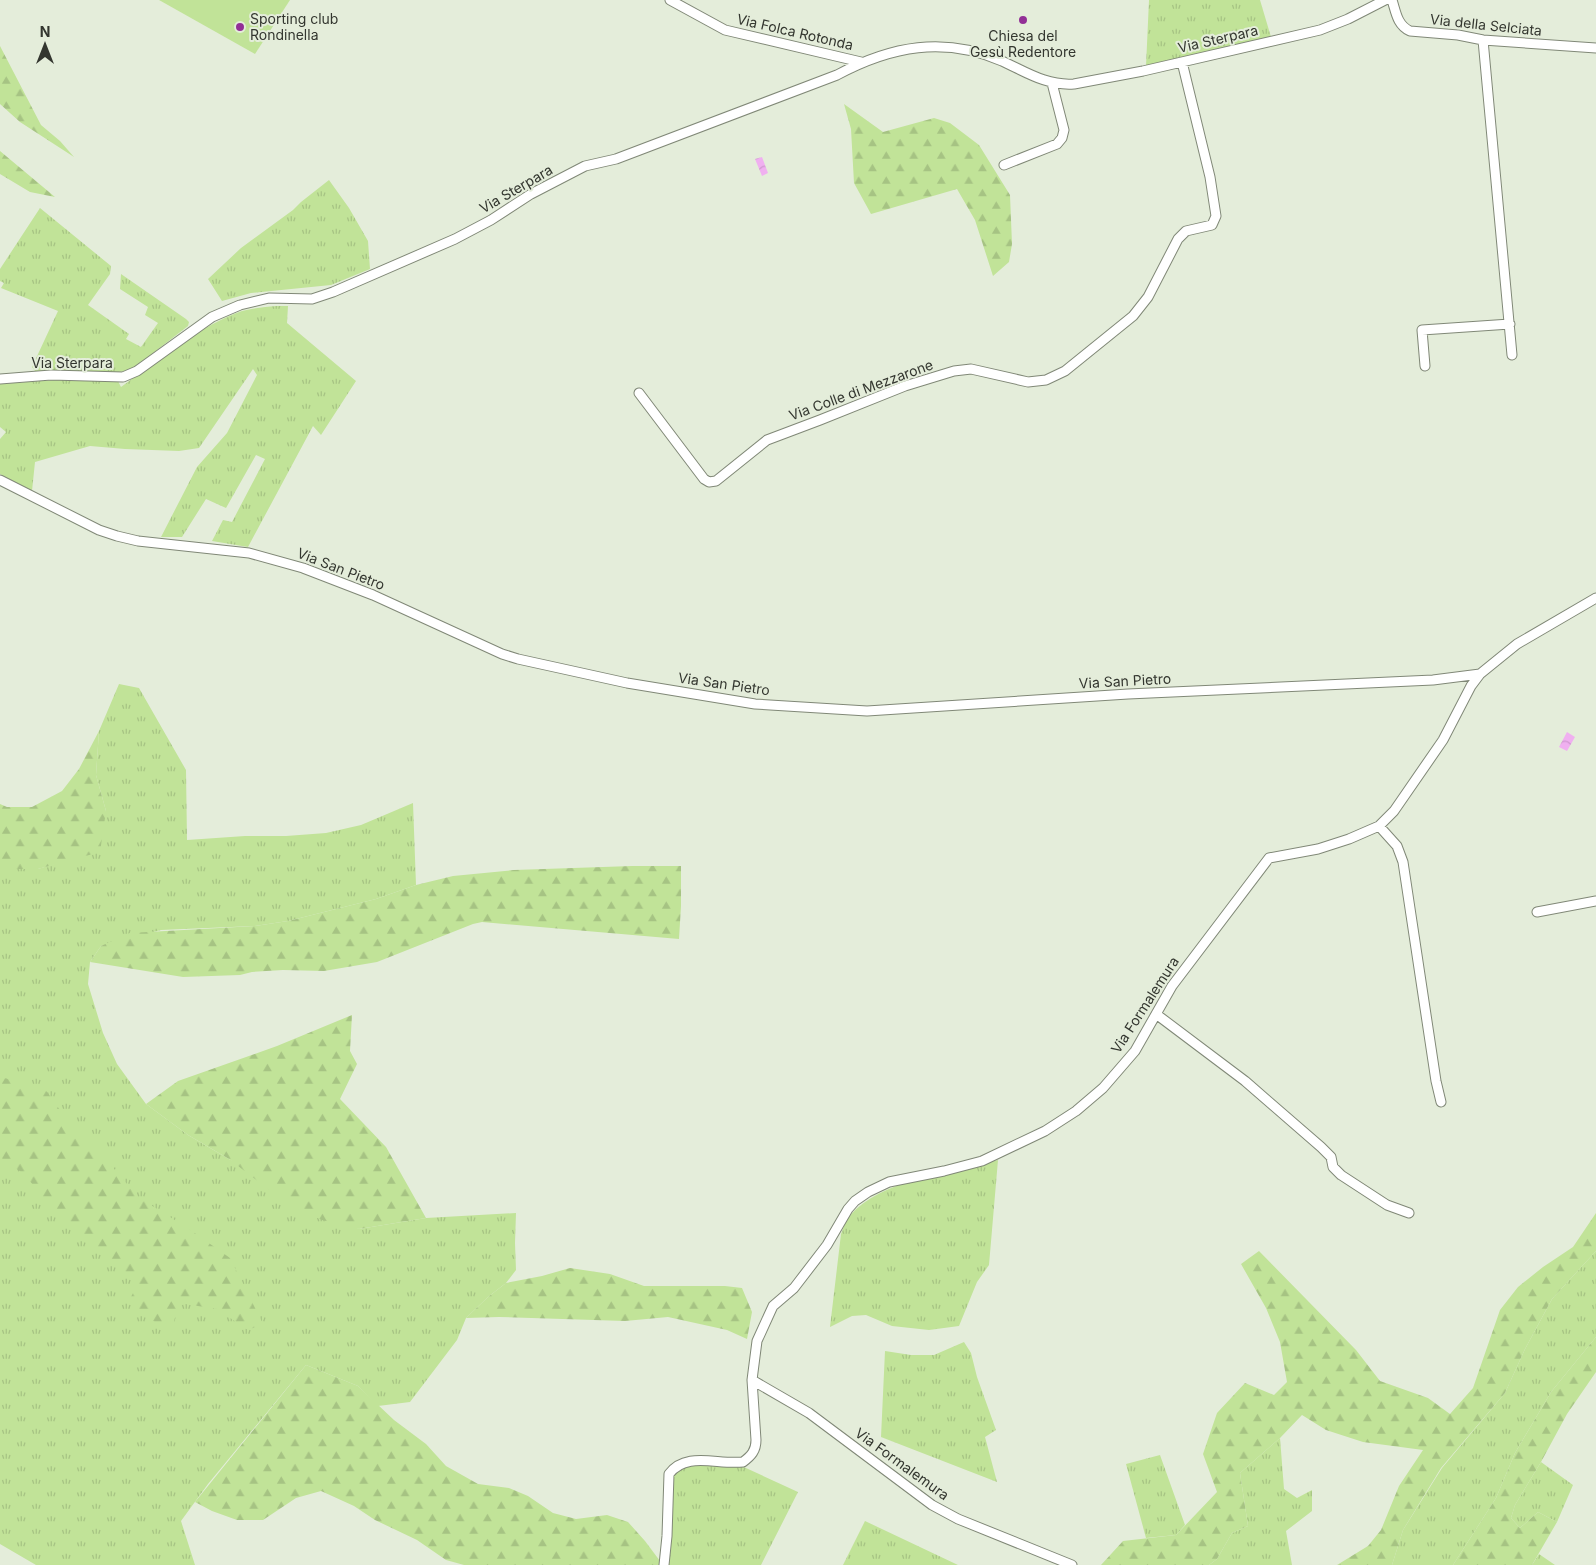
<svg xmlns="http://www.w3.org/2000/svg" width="1596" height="1565" font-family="Inter,sans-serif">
	<defs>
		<pattern id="grass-tufts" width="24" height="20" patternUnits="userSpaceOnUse" patternTransform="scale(1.25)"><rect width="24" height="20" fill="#c1e398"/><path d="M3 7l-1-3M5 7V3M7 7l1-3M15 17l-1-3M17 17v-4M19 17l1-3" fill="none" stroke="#a6c383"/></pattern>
		<pattern id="forest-firs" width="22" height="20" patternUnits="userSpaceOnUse" patternTransform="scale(1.25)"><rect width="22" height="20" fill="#c1e398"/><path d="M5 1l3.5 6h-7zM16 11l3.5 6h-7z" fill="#a6c383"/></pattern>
		<pattern id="water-waves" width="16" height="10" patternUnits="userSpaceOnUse" patternTransform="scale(1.25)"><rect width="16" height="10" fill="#f0b0f0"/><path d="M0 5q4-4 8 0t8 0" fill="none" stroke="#ce98ce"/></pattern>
	</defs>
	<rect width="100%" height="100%" fill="#e4edda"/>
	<path fill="url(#grass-tufts)" d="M1149 0H1260L1271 37 1146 66Z
		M329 180 349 208 368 241 370 269 331 285 251 293 222 301 208 279 241 248 293 210 301 202Z
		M40 208 111 266 110 274 88 305 129 334 126 339 141 347 158 323 145 315 148 307 120 289 121 274 186 319 189 322 188 326 135 367 124 371 114 373 70 371H35L32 367 58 311 1 288 4 283 0 281V269Z
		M276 306H288L287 323 356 381 321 435 313 426 248 547 212 541 223 520 232 522 265 459 256 455 226 508 206 499 182 537H161L197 467 227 433 257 375 253 369 199 448 179 451 125 449 90 446 35 462 32 491 0 474V439L6 432 0 427V384L67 379 118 381 121 387C155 362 203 324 242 311 253 308 265 307 276 306Z
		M119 684 139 688 186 770 187 840 245 836H286L326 833 361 825 413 803 416 885 376 899 288 921 255 926 161 930 101 946 90 962 88 984 103 1033 117 1064 146 1104 188 1135 229 1159 359 1229 426 1218 516 1213 515 1243 516 1270 506 1283 488 1297 466 1318 457 1340 410 1402 378 1406 358 1386 306 1365 208 1484 181 1521 195 1565H36L0 1544V869H38L57 863 106 811 96 775 99 731Z
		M998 1160 989 1265 977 1282 959 1326 929 1330 892 1326 866 1315 852 1316 830 1327 841 1234C843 1230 844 1224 847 1220 873 1181 954 1171 998 1160Z
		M1596 1251V1337L1551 1392 1515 1453 1496 1498 1453 1565H1392L1403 1530 1442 1468 1505 1393 1525 1349 1552 1299Z
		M964 1342 971 1353 977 1377 996 1430 985 1437 997 1482 881 1437 885 1351 911 1355H934Z
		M1280 1438 1284 1489 1297 1498 1312 1490V1511L1286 1531 1292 1565H1209L1217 1559 1232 1533 1248 1526 1240 1473Z
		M1160 1455 1185 1525 1176 1535 1146 1538 1126 1464Z
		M1541 1462 1573 1485 1557 1522 1538 1512 1520 1528 1511 1518 1515 1505Z
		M680 1463H735L798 1492 761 1565H664L667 1485Z
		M865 1521 958 1565H843Z
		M1539 1554 1555 1565H1532Z"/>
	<path fill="url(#forest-firs)" d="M0 46 41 125 60 141 74 157 20 122 0 104Z
		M844 104 883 132 934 118 950 123 979 145 1010 195 1012 244 1009 262 993 276 975 220 957 189 871 214 854 183 851 129Z
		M0 151 55 197 30 192 0 174Z
		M99 731 96 775 106 811 100 852 38 869H0V804L7 807H32L62 791 79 769Z
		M632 866H681V906L679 939 482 922 473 924 377 962 324 971 283 970 252 972 240 975 183 977 90 962 101 946 130 933 255 926 288 921 376 899 416 885 453 876 514 870Z
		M352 1015 350 1051 357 1064 340 1099 386 1147 426 1218 359 1229 322 1220 289 1205 229 1159 188 1135 146 1104 178 1081 277 1046Z
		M0 1077 44 1088 73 1128 104 1157 138 1197 189 1229 230 1258 263 1324 248 1330 217 1309 179 1303 173 1325 156 1323 128 1303 137 1285 128 1274 73 1233 24 1174 0 1157Z
		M1596 1213V1251L1552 1299 1525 1349 1505 1393 1441 1468 1403 1530 1392 1565H1337L1368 1546 1381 1530 1399 1486 1423 1450 1363 1442 1326 1430 1302 1415 1280 1438 1240 1473 1248 1526 1232 1533 1217 1559 1209 1565H1101L1123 1541 1176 1535 1217 1492 1203 1454 1217 1413 1245 1383 1274 1395 1287 1382 1280 1342 1266 1308 1241 1264 1259 1251 1356 1350 1380 1381 1428 1398 1450 1414 1473 1388 1500 1310 1518 1287 1543 1267 1573 1247Z
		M570 1268 610 1274 644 1286H725L742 1288 752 1312 747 1339 727 1330 668 1317 625 1321 499 1317 466 1318 488 1297 506 1283 542 1276Z
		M1596 1337V1372L1567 1414 1541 1462 1515 1505 1511 1518 1520 1528 1538 1512 1557 1522 1532 1565H1453L1496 1498 1515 1453 1551 1392Z
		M306 1365 358 1386 394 1420 426 1444 446 1466 478 1484 509 1488 528 1496 553 1513 576 1519 607 1515 628 1522 645 1541 663 1565H464L446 1560 417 1540 375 1520 354 1506 321 1491 296 1498 263 1520H237L212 1511 195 1502Z"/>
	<path fill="#c1e398" d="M159 0H290L255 54Z"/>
	<path fill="url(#water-waves)" d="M762 157 768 173 762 176 755 159Z
		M1567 732 1575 737 1567 751 1559 747Z"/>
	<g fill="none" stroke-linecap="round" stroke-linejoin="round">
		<g stroke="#808877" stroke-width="11">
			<path id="street" d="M670 0 725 30 861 62
				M1392 0C1396 12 1397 25 1410 31L1458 35 1483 40 1596 48
				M1483 40 1512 355
				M1004 165 1057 144 1062 138 1064 130 1052 83
				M1425 366 1422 330 1510 324
				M0 379 51 375 123 377 137 371 212 317 240 305 269 298 312 299 333 292 455 239 491 220 531 194 585 166 616 159 837 75C891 46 944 36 1002 61 1026 72 1047 86 1074 84L1143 71 1320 30 1348 19 1385 0
				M639 393 704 479 709 482 716 481 767 440 820 420 905 386 954 371 971 369 1028 382 1046 380 1065 371 1133 316 1148 297 1178 239 1186 231 1212 225 1216 216 1210 177 1182 62
				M0 480 99 530 117 536 138 541 249 553 303 568 373 595 502 654 518 659 627 683 755 704 867 711 1128 694 1433 680 1480 674
				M1379 826 1397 846 1403 862 1436 1081 1441 1102
				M1537 912 1596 901
				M1156 1014 1245 1081 1321 1147 1331 1157 1333 1167 1341 1175 1387 1205 1409 1213
				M752 1380 809 1413 932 1505 958 1519 1072 1565
				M664 1565 667 1536 669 1474C686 1451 717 1465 743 1462 751 1456 756 1451 756 1440L752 1380 757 1341 773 1306 794 1288 827 1245 848 1209 855 1201 868 1192 889 1182 944 1171 982 1161 1045 1131 1076 1111 1103 1088 1135 1051 1172 986 1269 858 1318 849 1349 839 1379 826 1394 811 1443 740 1471 686 1480 674 1517 644 1596 598"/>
		</g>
		<use href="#street" stroke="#fff" stroke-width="9"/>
	</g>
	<g fill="#922f96" stroke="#e4edda" stroke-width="2">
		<circle cx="1023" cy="20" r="5"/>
		<circle cx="240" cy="27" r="5"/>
	</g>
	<g text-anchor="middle" stroke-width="4" stroke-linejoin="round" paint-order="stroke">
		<g font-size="14" fill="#33362f" stroke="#e4edda" text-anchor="start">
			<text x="250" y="24">Sporting club<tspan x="250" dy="16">Rondinella</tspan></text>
			<text x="1023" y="41" text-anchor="middle">Chiesa del<tspan x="1023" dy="16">Gesù Redentore</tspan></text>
		</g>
		<g font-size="14" fill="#33362f" stroke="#e4edda">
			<text transform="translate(1486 25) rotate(6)" y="5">Via della Selciata</text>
			<text transform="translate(795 32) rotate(13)" y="5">Via Folca Rotonda</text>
			<text transform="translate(1218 39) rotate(-13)" y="5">Via Sterpara</text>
			<text transform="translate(516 189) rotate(-30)" y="5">Via Sterpara</text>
			<text x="72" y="368">Via Sterpara</text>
			<text transform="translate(861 390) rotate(-20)" y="5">Via Colle di Mezzarone</text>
			<text transform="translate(341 569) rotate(21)" y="5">Via San Pietro</text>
			<text transform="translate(1125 681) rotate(-3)" y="5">Via San Pietro</text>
			<text transform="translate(724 684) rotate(8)" y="5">Via San Pietro</text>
			<text transform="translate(1145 1005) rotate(-57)" y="5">Via Formalemura</text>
			<text transform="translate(902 1464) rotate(36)" y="5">Via Formalemura</text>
		</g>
	</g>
	<g transform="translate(45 45)" stroke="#e4edda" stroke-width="4" paint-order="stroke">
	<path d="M0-4L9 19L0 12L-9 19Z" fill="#33362f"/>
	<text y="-8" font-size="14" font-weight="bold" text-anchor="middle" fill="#33362f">N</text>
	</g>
</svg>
